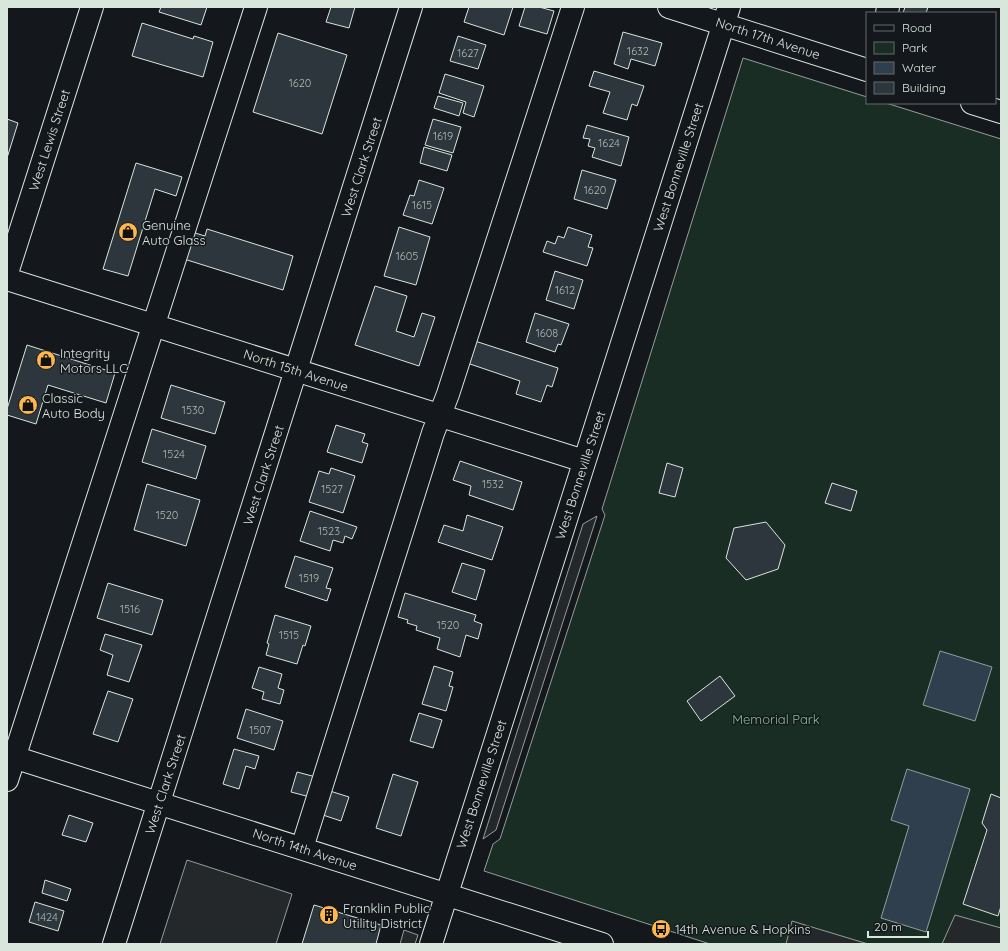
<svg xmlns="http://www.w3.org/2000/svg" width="1008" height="951" font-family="Quicksand,sans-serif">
	<rect width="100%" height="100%" fill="#14181c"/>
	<path fill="#1a2d24" stroke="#939e99" d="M743 58 867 97V103H886L1001 139V944H710L484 871 493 844 500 839 605 515 602 509Z"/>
	<path fill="#24282b" stroke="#939e99" d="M597 516 496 830 483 839 583 524Z
		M187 860 292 894 276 944H160Z
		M955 915 1001 928V944H942Z
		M792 921 868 944H786Z
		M404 930 418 935 415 944H400Z"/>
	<path fill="#2f3f4d" stroke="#939e99" d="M940 651 992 667 975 721 923 705Z
		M907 769 970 789 926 932 881 918 909 826 891 820Z"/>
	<path fill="#2c363c" stroke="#d8e6dc" d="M161 7H207L201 25 159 12Z
		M331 7H355L349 28 326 22Z
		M469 7H513L504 35 464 22Z
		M525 7H539L554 11 547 34 519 26Z
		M905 7H928L926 13H903Z
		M142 23 193 39 194 36 213 42 203 77 132 56Z
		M623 32 662 43 655 66 631 59 628 69 614 64Z
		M278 33 347 55 322 134 253 112Z
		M458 36 486 45 478 69 450 61Z
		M594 71 644 86 637 106 632 104 627 120 603 113 610 92 589 86Z
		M445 74 484 86 474 117 463 113 466 102 439 93Z
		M438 96 463 103 459 116 434 108Z
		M7 119 18 123 7 158Z
		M433 119 461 127 453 153 425 145Z
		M587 125 629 137 621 166 592 157 595 148 588 146 590 139 583 138Z
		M424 147 452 155 447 171 420 163Z
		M136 163 182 177 176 196 155 189 128 276 103 269Z
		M582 170 616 180 607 209 574 199Z
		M419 180 444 188 432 224 403 215 410 195 414 196Z
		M399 227 430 237 416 285 384 276Z
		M568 227 592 235 588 247 593 248 587 266 543 252 547 241 555 244 558 236 564 238Z
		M207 229 293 256 283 290 184 259 192 232 205 236Z
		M555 271 583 280 574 309 546 300Z
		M375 286 407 296 396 331 414 337 422 313 435 317 419 366 355 345Z
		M535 313 569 324 561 345 558 344 555 352 526 342Z
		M475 341 558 368 552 387 547 385 541 402 516 394 520 381 467 363Z
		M27 345 115 373 106 403 48 385 36 424 7 415V409Z
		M171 385 225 402 215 434 161 418Z
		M336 425 365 434 362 442 368 444 362 463 327 452Z
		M152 429 206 446 196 479 142 462Z
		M460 461 522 482 513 510 469 495 471 486 453 480Z
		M667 463 683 468 675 497 659 493Z
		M331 468 355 476 343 513 309 502 319 471 329 474Z
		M832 483 857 491 851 511 825 503Z
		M147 484 200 500 186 546 134 530Z
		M310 511 357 527 352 539 345 536 343 543 333 540 330 551 300 541Z
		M467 515 503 527 492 560 438 542 444 525 463 531Z
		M766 522 785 545 778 569 746 580 726 558 734 528Z
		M295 556 333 568 326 588 331 589 327 601 285 587Z
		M462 563 485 570 476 600 452 592Z
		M108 583 163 600 152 635 97 618Z
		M405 593 476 615 474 621 482 624 478 639 466 635 460 657 437 649 440 638 416 630 417 626 407 623 408 620 398 617Z
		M275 615 311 626 305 646 303 645 297 664 266 655 269 644 267 643Z
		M105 634 142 645 129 682 107 675 113 655 100 650Z
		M434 666 453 672 449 686 453 687 446 711 422 704Z
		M259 667 282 674 278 688 284 690 280 704 262 699 264 692 252 688Z
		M720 676 735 696 701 721 687 701Z
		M108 691 133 699 118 742 93 734Z
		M246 709 283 721 274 750 237 738Z
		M419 713 442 720 433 748 410 741Z
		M234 749 259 756 255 769 246 766 239 789 223 784Z
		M297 772 316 777 310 797 291 792Z
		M393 774 418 782 401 836 376 828Z
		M330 791 349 797 341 821 323 815Z
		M991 794 1001 798V906L998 916 963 904 987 830 982 823Z
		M69 815 93 823 86 842 62 835Z
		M45 880 71 889 67 901 42 893Z
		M35 902 64 911 58 931 29 922Z
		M314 905 381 925 376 944H302Z"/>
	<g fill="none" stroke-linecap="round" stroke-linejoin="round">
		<g stroke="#d8e6dc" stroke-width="24">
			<path id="minor" d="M669 7 867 70
				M887 13 888 7
				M972 103 1001 112
				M7 279 584 461
				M7 755 602 944
				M7 780 256 7
				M302 848 433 433 448 394 573 7
				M114 944 411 7
				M431 944 729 7"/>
		</g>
		<g stroke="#d8e6dc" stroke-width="24">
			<path id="major" d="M7 273 92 7"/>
		</g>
		<use href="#minor" stroke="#14181c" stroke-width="22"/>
		<use href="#major" stroke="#14181c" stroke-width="22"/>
	</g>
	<defs>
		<g id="shop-disc" transform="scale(1)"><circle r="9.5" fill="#ffb74d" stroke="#14181c"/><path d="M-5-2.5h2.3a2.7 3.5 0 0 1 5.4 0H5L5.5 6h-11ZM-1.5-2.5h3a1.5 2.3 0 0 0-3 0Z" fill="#111"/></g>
		<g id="building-disc" transform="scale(1)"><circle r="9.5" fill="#ffb74d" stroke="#14181c"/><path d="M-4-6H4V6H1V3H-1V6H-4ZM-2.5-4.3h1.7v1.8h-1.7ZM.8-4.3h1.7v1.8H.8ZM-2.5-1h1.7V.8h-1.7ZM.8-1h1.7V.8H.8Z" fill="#111"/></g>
		<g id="bus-disc" transform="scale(1)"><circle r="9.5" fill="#ffb74d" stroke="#14181c"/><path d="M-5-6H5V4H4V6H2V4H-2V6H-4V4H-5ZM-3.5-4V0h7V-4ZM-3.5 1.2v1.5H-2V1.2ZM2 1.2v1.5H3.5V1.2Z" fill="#111"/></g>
	</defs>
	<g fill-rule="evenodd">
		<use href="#shop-disc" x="128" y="232"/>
		<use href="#shop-disc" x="46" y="360"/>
		<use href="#shop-disc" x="28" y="405"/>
		<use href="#building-disc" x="329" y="915"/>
		<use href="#bus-disc" x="661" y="929"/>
	</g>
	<g text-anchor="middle" stroke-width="3" stroke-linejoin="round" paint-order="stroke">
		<g font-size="11" fill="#adbab4">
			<text x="638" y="55">1632</text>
			<text x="468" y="57">1627</text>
			<text x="300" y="87">1620</text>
			<text x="443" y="140">1619</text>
			<text x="609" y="147">1624</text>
			<text x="595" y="194">1620</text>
			<text x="422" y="209">1615</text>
			<text x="407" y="260">1605</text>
			<text x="565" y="294">1612</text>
			<text x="547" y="337">1608</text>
			<text x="193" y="414">1530</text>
			<text x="174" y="458">1524</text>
			<text x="493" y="488">1532</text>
			<text x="332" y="493">1527</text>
			<text x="167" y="519">1520</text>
			<text x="329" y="535">1523</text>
			<text x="309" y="582">1519</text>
			<text x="130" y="613">1516</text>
			<text x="448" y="629">1520</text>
			<text x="289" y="639">1515</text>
			<text x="260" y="734">1507</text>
			<text x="47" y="921">1424</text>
		</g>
		<g font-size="13" fill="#d8e6dc" stroke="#14181c">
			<text transform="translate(768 38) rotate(18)" y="5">North 17th Avenue</text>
			<text transform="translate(49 140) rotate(-72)" y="5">West Lewis Street</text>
			<text transform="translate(361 167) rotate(-72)" y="5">West Clark Street</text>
			<text transform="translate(678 167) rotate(-72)" y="5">West Bonneville Street</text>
			<text transform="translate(296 370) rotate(18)" y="5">North 15th Avenue</text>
			<text transform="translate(263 475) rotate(-72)" y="5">West Clark Street</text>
			<text transform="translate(580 475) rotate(-72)" y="5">West Bonneville Street</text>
			<text transform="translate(165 784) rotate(-72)" y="5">West Clark Street</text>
			<text transform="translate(481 784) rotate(-72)" y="5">West Bonneville Street</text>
			<text transform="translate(305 849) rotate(18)" y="5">North 14th Avenue</text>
		</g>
		<g font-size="13" fill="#d8e6dc" stroke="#14181c" text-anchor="start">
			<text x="142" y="230">Genuine<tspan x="142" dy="15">Auto Glass</tspan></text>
			<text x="60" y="358">Integrity<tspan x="60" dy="15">Motors LLC</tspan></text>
			<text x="42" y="403">Classic<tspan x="42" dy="15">Auto Body</tspan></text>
			<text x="343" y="913">Franklin Public<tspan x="343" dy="15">Utility District</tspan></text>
			<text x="675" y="934">14th Avenue &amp; Hopkins</text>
		</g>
		<g font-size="13" fill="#8ac095" stroke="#14181c">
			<text x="776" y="724">Memorial Park</text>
		</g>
	</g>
	<rect width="1008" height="951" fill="none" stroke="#d8e6dc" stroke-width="16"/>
	<rect x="866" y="12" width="130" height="92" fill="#14181c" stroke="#626a69"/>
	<rect x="874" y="25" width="20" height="6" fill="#14181c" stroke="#626a69"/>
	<text x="902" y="32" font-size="12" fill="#d8e6dc">Road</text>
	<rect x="874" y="42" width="20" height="12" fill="#1a2d24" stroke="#626a69"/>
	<text x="902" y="52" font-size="12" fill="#d8e6dc">Park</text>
	<rect x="874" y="62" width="20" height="12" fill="#2f3f4d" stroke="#626a69"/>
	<text x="902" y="72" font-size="12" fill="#d8e6dc">Water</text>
	<rect x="874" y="82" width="20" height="12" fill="#2c363c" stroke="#626a69"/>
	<text x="902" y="92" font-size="12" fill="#d8e6dc">Building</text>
	<path d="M868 931v6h60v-6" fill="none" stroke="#d8e6dc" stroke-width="2"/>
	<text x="874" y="931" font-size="12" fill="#d8e6dc" stroke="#14181c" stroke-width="3" paint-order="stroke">20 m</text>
</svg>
